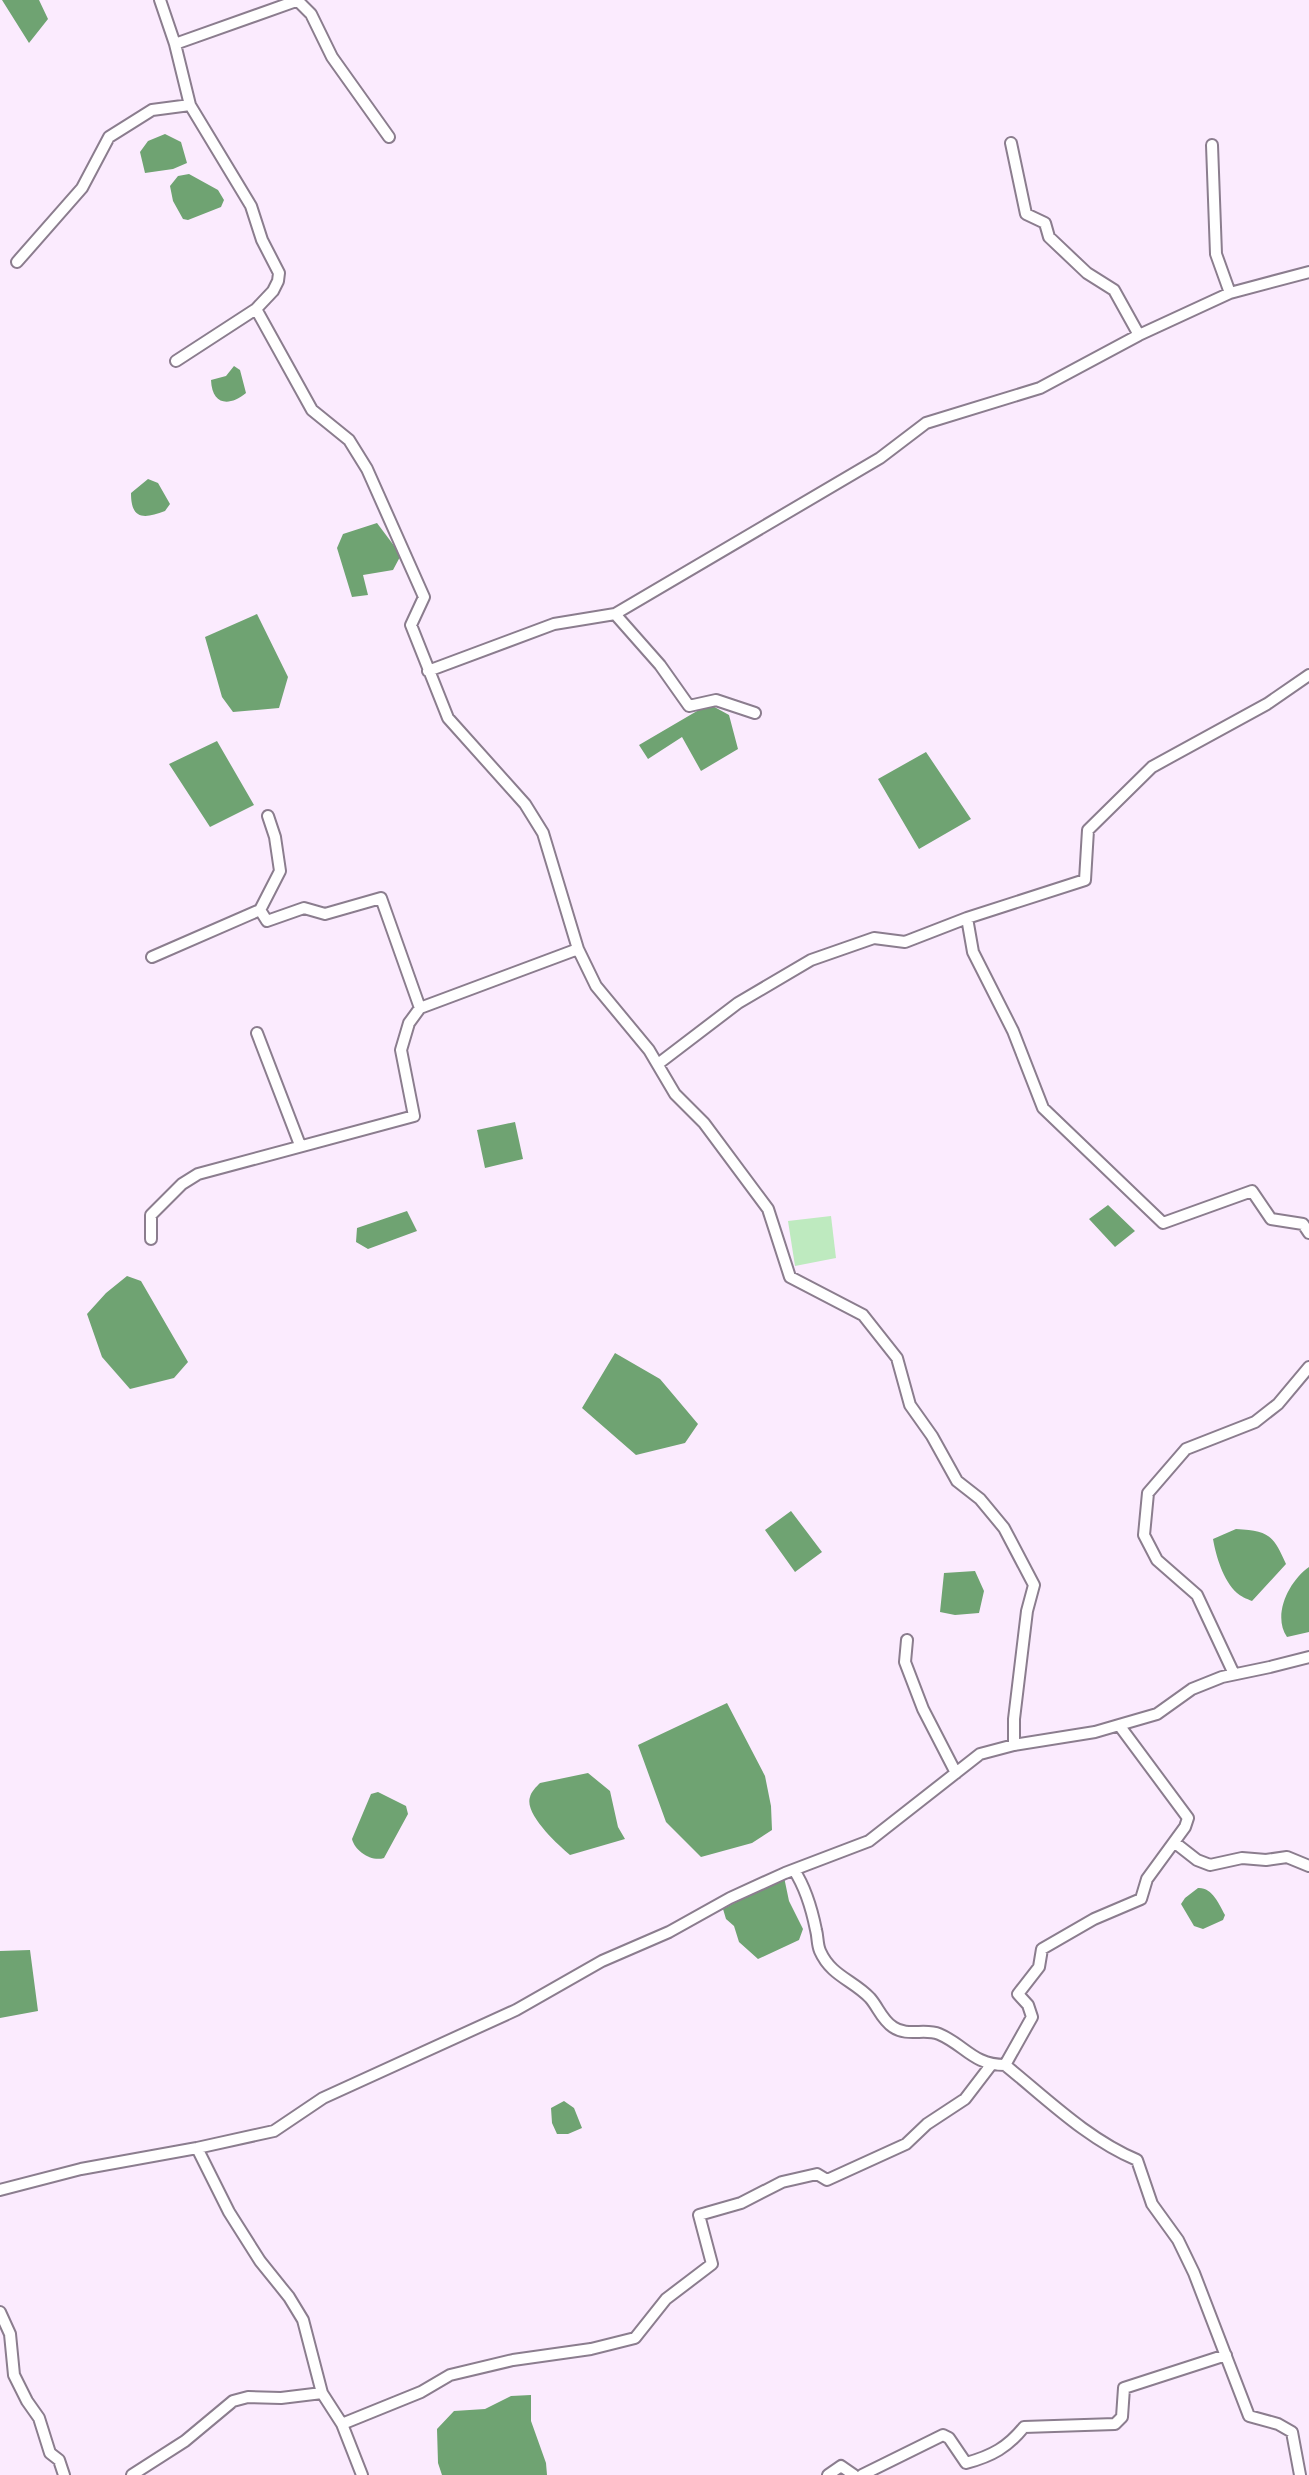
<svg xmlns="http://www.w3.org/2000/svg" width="1309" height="2475" font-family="Jost,sans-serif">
	<rect width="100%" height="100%" fill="#fbebfe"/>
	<path fill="#beeabf" d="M831 1216 836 1258 795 1266 788 1221Z"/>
	<path fill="#6fa372" d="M2 0H39L48 19 29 43Z
		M165 134 181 142 187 163 173 169 145 173 140 152 148 141Z
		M189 174 218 190 224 200 221 207 188 220 183 219 173 201 170 186 178 176Z
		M234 366 240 370 246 393C229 407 212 405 211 380L226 376Z
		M148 479 158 483 170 504 165 511C144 519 131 520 131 493Z
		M377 523 401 555 393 570 363 575 368 595 352 597 337 548 343 534Z
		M257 614 288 677 279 708 233 712 222 697 205 637Z
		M709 704 729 715 738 749 701 771 682 737 648 759 639 745Z
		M217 741 254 805 210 827 169 764Z
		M926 752 971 819 919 849 878 779Z
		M515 1122 523 1159 485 1168 477 1130Z
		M1108 1205 1135 1231 1115 1247 1089 1219Z
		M407 1211 417 1231 368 1249 356 1242 357 1228Z
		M127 1276 141 1281 188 1362 174 1378 130 1389 102 1357 87 1314 106 1293Z
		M615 1353 660 1379 698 1424 685 1443 636 1455 582 1408Z
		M791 1511 822 1552 795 1572 765 1530Z
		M1236 1529C1268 1531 1273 1534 1286 1564L1252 1601C1247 1599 1240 1596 1237 1593 1223 1580 1216 1556 1213 1539Z
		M1309 1567V1632L1287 1637C1272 1615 1289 1581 1309 1567Z
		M975 1571 984 1591 979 1613 955 1615 940 1612 944 1573Z
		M727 1703 765 1776 771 1806 772 1830 752 1843 701 1857 666 1822 638 1745Z
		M588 1773 610 1791 618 1827 625 1839 570 1855C558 1845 524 1814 530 1797 531 1792 536 1787 540 1783Z
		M378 1792 406 1806 408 1814 384 1858C371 1862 355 1851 352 1839L371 1794Z
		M784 1877 789 1901 803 1929 799 1940 758 1959 739 1942 734 1926 726 1919 723 1909Z
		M1198 1888C1212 1887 1219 1904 1225 1915L1223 1920 1203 1929 1194 1926 1181 1904 1185 1898Z
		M30 1950 38 2011 0 2018V1951Z
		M564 2101 574 2108 582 2128 568 2134H557L552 2123 551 2108Z
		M531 2395V2421L546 2463 547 2475H442L438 2463 437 2429 454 2411 485 2409 511 2396Z"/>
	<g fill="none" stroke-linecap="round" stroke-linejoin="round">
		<g stroke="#8b7d8e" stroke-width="14">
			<path id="street" d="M160 0 175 44 190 105 251 206 262 240 279 273 278 281 273 291 256 309 312 410 349 440 367 469 424 597 411 625 448 718 525 804 543 833 578 949 596 986 649 1050 675 1094 704 1123 768 1209 790 1277 863 1315 897 1358 910 1405 932 1436 957 1481 980 1499 1004 1528 1034 1585 1027 1611 1014 1719V1745
				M298 1 311 14 332 57 389 137
				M175 44 299 0
				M1011 143 1026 214 1045 223 1049 237 1087 273 1114 290 1139 335
				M1212 145 1216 254 1230 293
				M17 262 82 188 109 137 152 110 190 105
				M176 361 256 309
				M615 614 660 665 689 706 716 700 755 713
				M428 671 554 624 615 614 880 458 926 423 1040 388 1139 335 1230 293 1309 272
				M268 816 275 837 280 871 260 910 267 921 304 908 325 914 381 898 420 1008
				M967 918 973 952 1013 1031 1043 1108 1163 1223 1252 1191 1271 1219 1303 1224 1309 1233
				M152 957 260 910
				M257 1033 300 1145
				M658 1064 738 1003 811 960 874 938 905 942 967 918 1085 880 1088 830 1152 767 1267 704 1309 675
				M151 1239V1215L182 1184 198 1174 414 1116 401 1050 409 1023 420 1008 578 949
				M907 1640 905 1662 923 1709 956 1773
				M1234 1674 1197 1595 1157 1560 1144 1535 1148 1493 1186 1449 1255 1422 1278 1404 1309 1367
				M1174 1842 1197 1860 1210 1865 1242 1858 1266 1860 1287 1857 1309 1866
				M794 1870C805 1887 812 1910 816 1930 818 1937 817 1944 820 1951 831 1976 853 1980 870 1998 878 2007 882 2020 893 2027 907 2037 925 2028 939 2034 965 2045 973 2065 1005 2065 1046 2098 1087 2139 1137 2160L1152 2204 1178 2240 1194 2273 1249 2416 1278 2424 1292 2432 1300 2475
				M1005 2065 1032 2017 1028 2005 1018 1994 1039 1967 1042 1949 1094 1919 1141 1899 1147 1879 1185 1827 1188 1818 1119 1725
				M197 2148 229 2212 260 2261 289 2297 303 2320 322 2393 342 2424 362 2475
				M0 2190 81 2169 197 2148 274 2131 323 2098 516 2010 602 1961 669 1932 730 1898 785 1873 869 1841 980 1754 1014 1745 1095 1732 1119 1725 1157 1714 1192 1689 1222 1677 1270 1667 1309 1657
				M0 2312 10 2334 14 2375 27 2401 39 2418 50 2453 59 2460 64 2475
				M342 2424 421 2392 450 2375 513 2360 591 2349 635 2338 666 2299 712 2264 699 2215 741 2203 782 2182 817 2174 827 2180 906 2144 927 2124 965 2099 991 2065
				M132 2475 185 2441 233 2401 248 2397 281 2398 322 2393
				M828 2475 841 2466 854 2475
				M862 2475 943 2435 949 2438 966 2463C992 2456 1008 2447 1024 2427L1115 2424 1122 2417 1124 2388 1226 2355"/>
		</g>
		<use href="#street" stroke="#fff" stroke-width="10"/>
	</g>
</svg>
